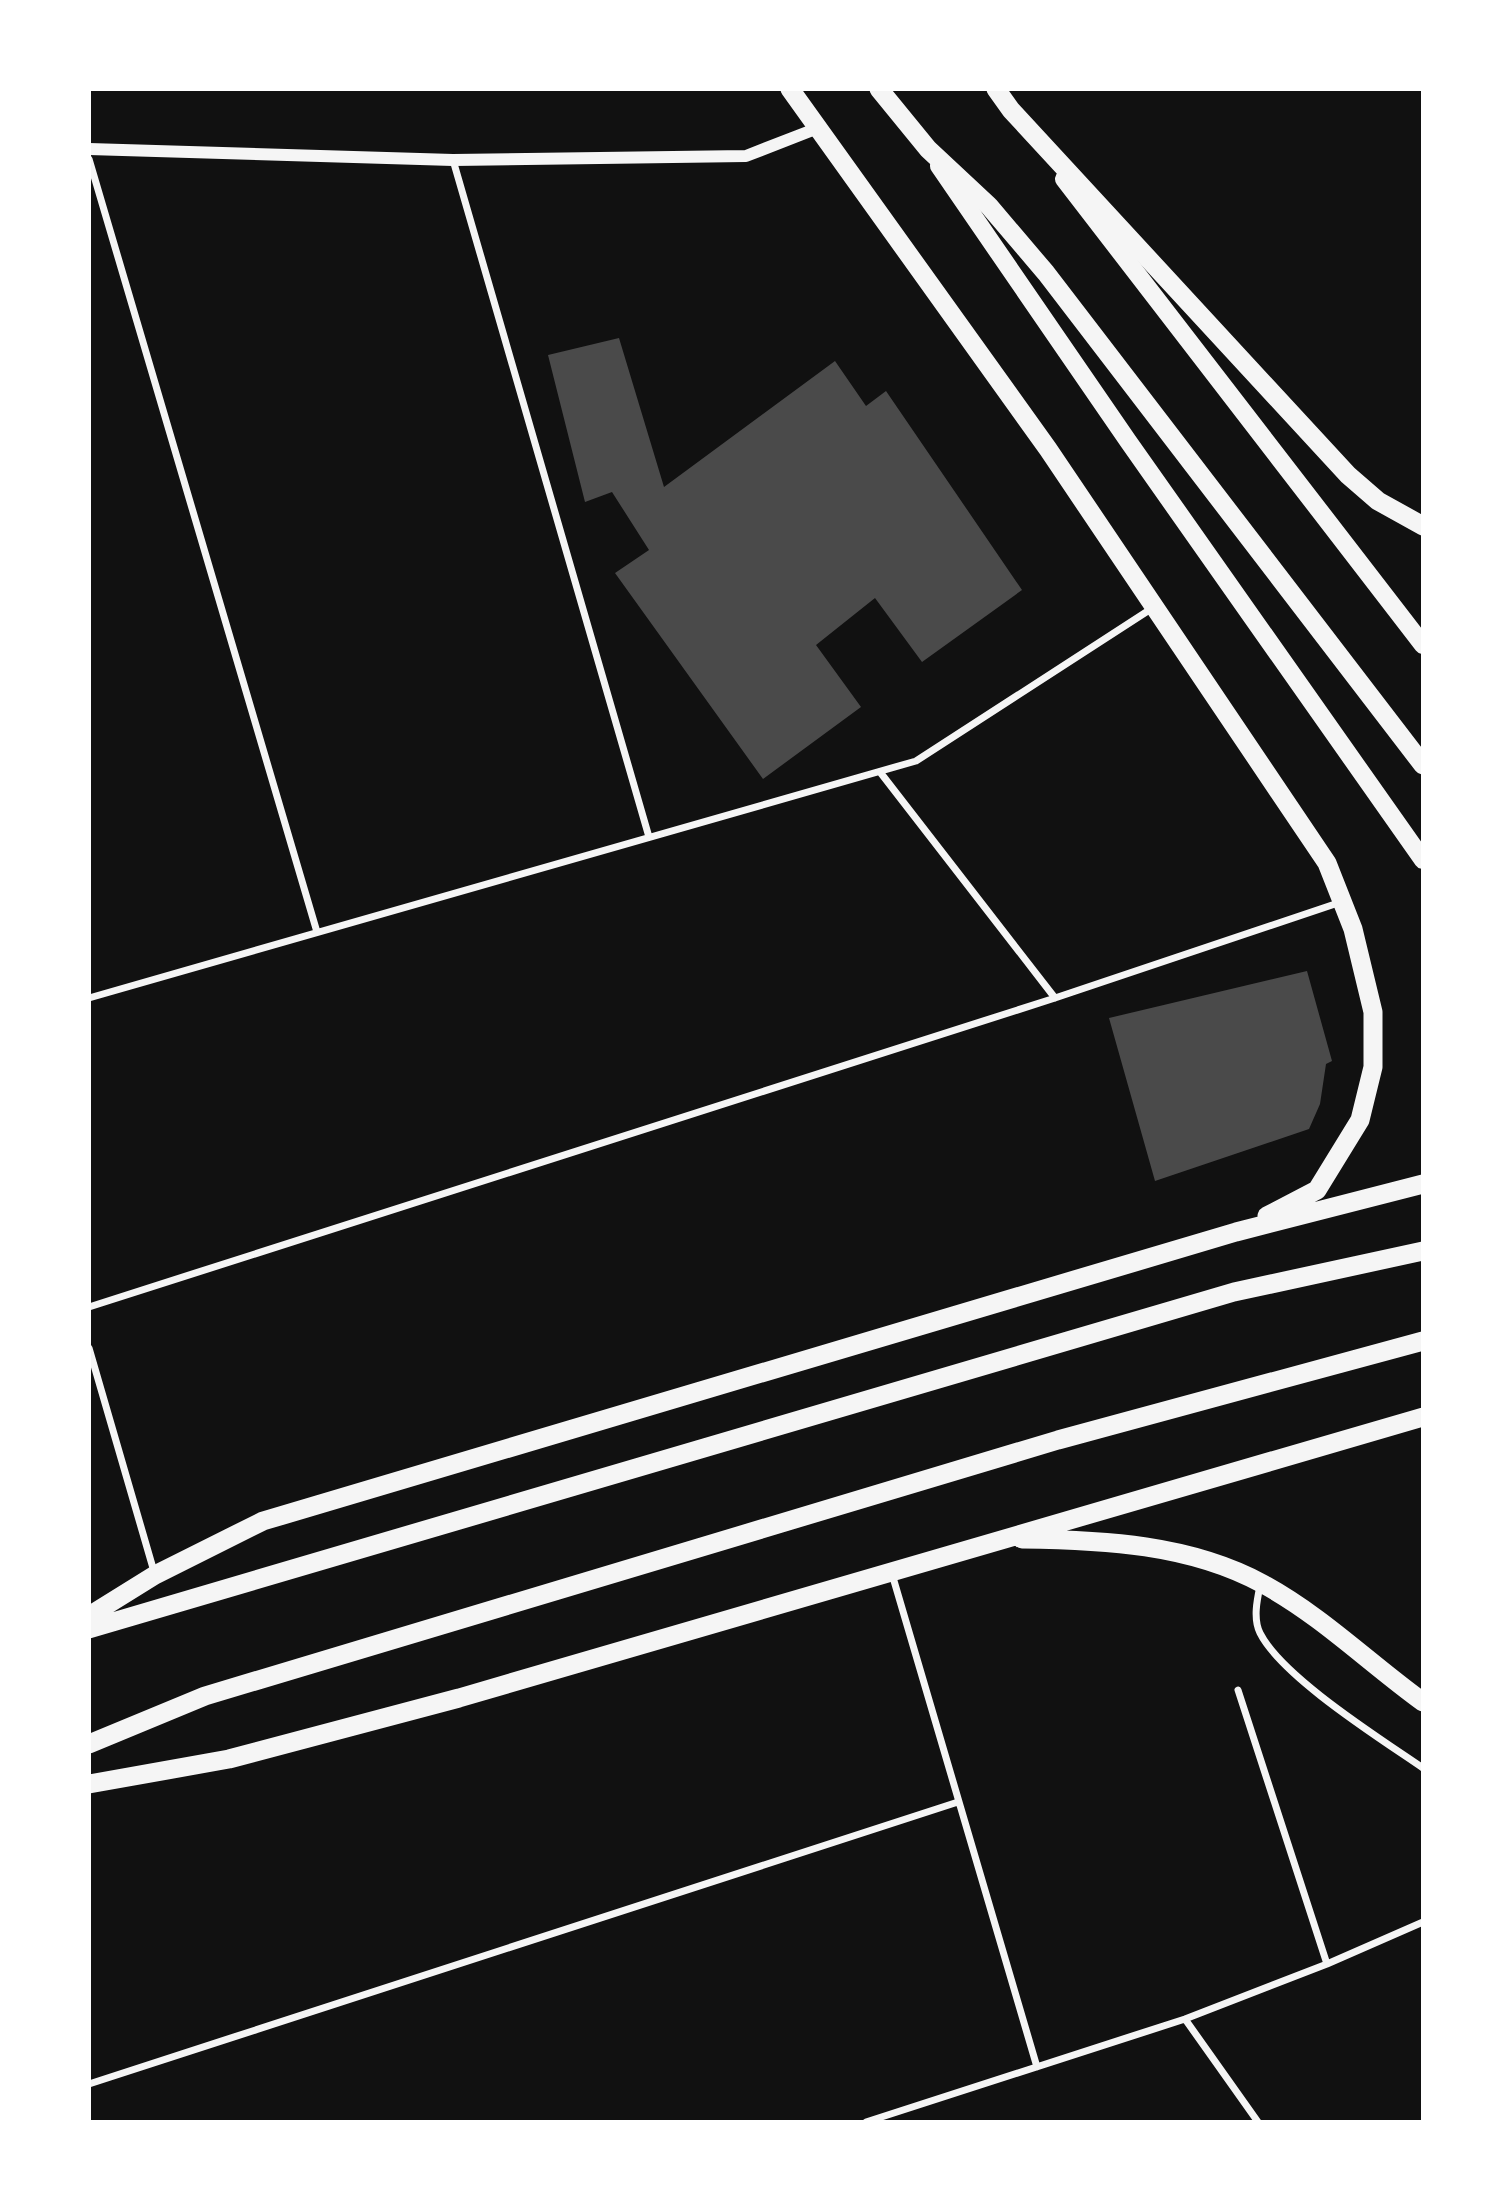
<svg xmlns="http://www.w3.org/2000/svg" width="1512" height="2211" font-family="'Roboto Condensed',sans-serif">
	<rect width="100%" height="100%" fill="#111"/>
	<path fill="#4a4a4a" d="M619 338 664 487 835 361 866 406 886 391 1022 590 922 662 875 598 816 645 861 707 763 779 615 573 649 550 612 492 585 502 548 355Z
		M1307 971 1332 1061 1326 1064 1320 1104 1309 1129 1155 1181 1109 1018Z"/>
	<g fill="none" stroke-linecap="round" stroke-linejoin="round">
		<path stroke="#f5f5f5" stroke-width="7" d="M89 159 317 932
			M453 160 649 837
			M880 772 1055 998
			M89 998 916 761 1154 607
			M89 1307 1055 998 1341 902
			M89 1348 155 1575
			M892 1574 1037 2067
			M1260 1586C1257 1600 1253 1619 1260 1633 1282 1677 1381 1739 1423 1768
			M1238 1690 1327 1964
			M1185 2019 1258 2122
			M89 2084 958 1802
			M866 2122 1185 2019 1327 1964 1423 1922"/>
		<path stroke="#f5f5f5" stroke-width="12" d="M89 149 453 160 746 156 818 128"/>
		<path stroke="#f5f5f5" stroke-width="18" d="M939 166 1128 441 1423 860
			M1064 179 1423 645"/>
		<path stroke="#f5f5f5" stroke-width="19" d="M790 89 1048 449 1327 863 1353 929 1373 1012V1067L1360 1120 1317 1190 1267 1216
			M879 89 928 149 989 206 1046 273 1423 765
			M996 89 1011 110 1348 475 1378 501 1423 526
			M1022 1539C1103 1540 1190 1544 1263 1584 1322 1616 1369 1663 1423 1702
			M89 1616 155 1575 263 1521 1236 1232 1423 1184
			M89 1629 1234 1292 1423 1251
			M89 1744 205 1696 1058 1440 1423 1341
			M89 1784 229 1759 459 1698 1423 1417"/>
	</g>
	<rect width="1512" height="2211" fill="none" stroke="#ffffff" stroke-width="182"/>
</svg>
